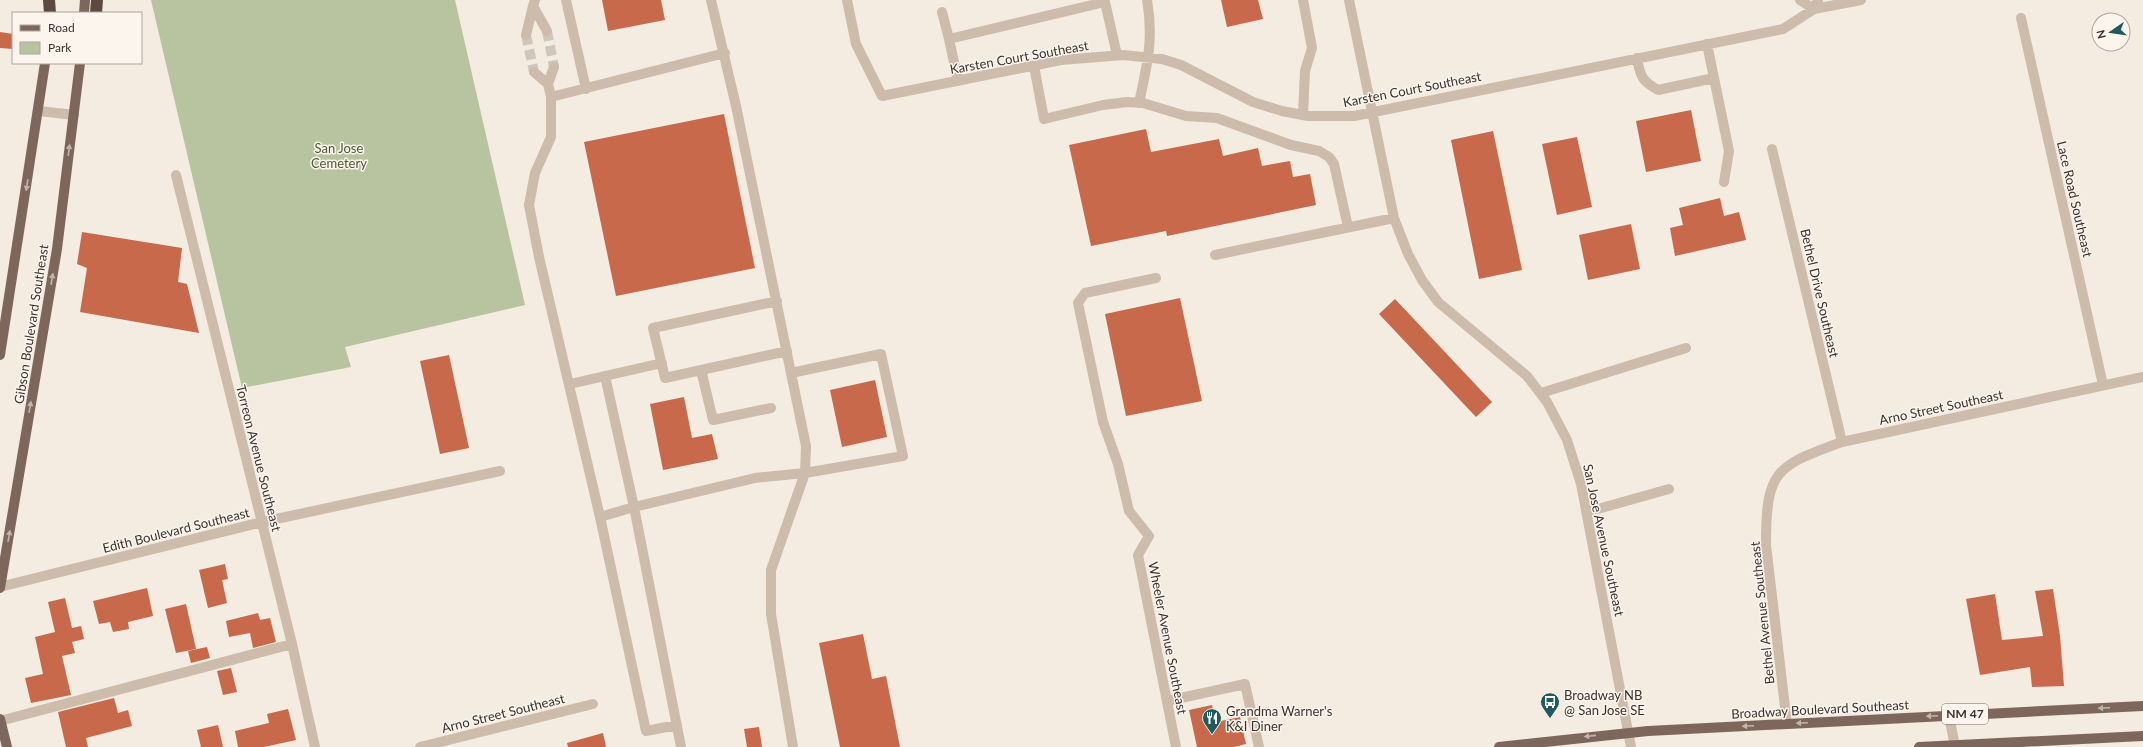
<svg xmlns="http://www.w3.org/2000/svg" width="2143" height="747" font-family="Lato,sans-serif">
	<rect width="100%" height="100%" fill="#f4ebe1"/>
	<path fill="#b8c4a0" d="M151 0H455L525 305 345 347 351 367 242 388Z"/>
	<path fill="#c8694b" d="M602 0H661L665 20 608 31Z
		M1221 0H1258L1263 19 1227 27Z
		M0 32 13 34V49L0 48Z
		M1691 110 1701 161 1646 172 1636 121Z
		M724 114 755 268 616 296 584 142Z
		M1146 129 1151 152 1219 139 1223 156 1258 148 1262 166 1290 161 1293 177 1310 174 1316 205 1167 236 1166 231 1091 246 1069 145Z
		M1493 131 1522 270 1479 279 1451 140Z
		M1577 137 1592 207 1557 215 1542 144Z
		M1720 198 1724 216 1739 212 1746 240 1675 256 1670 228 1683 225 1679 208Z
		M1631 224 1640 269 1588 280 1579 235Z
		M82 232 182 248 178 282 187 284 199 333 80 312 87 268 77 264Z
		M1180 298 1202 401 1126 416 1105 314Z
		M1395 299 1492 402 1476 417 1379 314Z
		M449 355 469 448 440 454 420 361Z
		M875 380 887 437 842 447 830 390Z
		M684 397 692 438 712 434 718 459 663 470 650 404Z
		M225 564 228 579 222 580 227 603 208 608 199 570Z
		M147 588 153 616 128 622 129 629 113 632 110 622 99 624 93 601Z
		M2053 589 2060 636 2064 686 2032 687 2030 667 1980 675 1966 599 1995 594 2002 640 2043 636 2035 591Z
		M65 598 72 628 81 626 84 639 72 642 75 653 62 656 71 695 31 703 25 678 43 674 35 637 55 632 48 602Z
		M186 604 196 649 176 653 165 609Z
		M258 613 260 620 270 618 276 642 253 648 250 633 229 637 226 621Z
		M863 634 872 679 886 676 900 747H840L819 643Z
		M207 647 210 658 191 663 188 651Z
		M231 668 237 692 223 695 217 671Z
		M114 698 118 713 128 710 132 726 86 738 88 747H66L58 712Z
		M1212 705 1216 722 1240 717 1246 744 1234 747H1197L1189 710Z
		M288 709 296 740 264 747H238L235 731 269 723 267 714Z
		M218 725 223 747H201L197 730Z
		M759 727 762 747H747L744 729Z
		M603 733 606 747H568L567 743Z"/>
	<g fill="none" stroke-linecap="round" stroke-linejoin="round">
		<path stroke="#cfc6bd" stroke-width="10" stroke-dasharray="10 5" stroke-linecap="butt" d="M547 31 554 67
			M526 35 534 72"/>
		<path stroke="#cdbbac" stroke-width="10" d="M535 0 533 6 547 31
			M566 0 586 89
			M711 0 736 106 806 446 805 473 903 456 881 354 791 373
			M847 0 856 44 882 96 1061 60 1123 55 1162 59 1181 65 1253 102 1282 111 1308 116H1354L1783 29 1814 9 1818 0
			M1349 0 1394 218 1408 254 1422 280 1438 302 1527 376 1547 402 1567 440 1581 484 1631 747
			M1800 0 1814 9 1861 0
			M942 12 949 39
			M2021 18 2103 385
			M526 35 533 6
			M1707 44 1729 151 1724 182
			M1637 58C1640 76 1642 81 1658 90L1714 78
			M1034 66 1044 119 1103 105 1127 102 1143 103 1186 116 1217 118 1291 145 1319 151 1329 157 1334 164 1348 227
			M534 72 548 84 551 97V137L535 173 529 205 539 257 600 517 646 731 677 725
			M958 81 949 39 1105 2 1117 55
			M548 84 554 67
			M551 97 725 53
			M1139 103C1147 65 1154 39 1147 0
			M39 111 74 115
			M1303 115 1305 71 1312 48 1303 0
			M1772 149 1842 442
			M176 175 292 644 315 747
			M1215 255 1394 218
			M1156 278 1085 293 1078 303 1103 422 1118 464 1129 511 1149 536 1138 555 1176 747
			M777 301 653 328 665 378 787 351
			M701 370 713 420 771 408
			M570 384 662 363
			M1541 393 1686 348
			M1587 512 1669 489
			M600 517 634 507 605 376
			M0 587 262 522 500 471
			M1167 701 1245 684 1259 747
			M1949 715 1955 747
			M0 721 292 644
			M1787 724 1766 545C1766 471 1775 466 1842 442L2143 377
			M420 747 593 704
			M681 747 634 507 755 478 805 473 771 570V614L793 747"/>
		<path stroke="#7d675c" stroke-width="10" d="M84 13 85 0
			M0 355 45 63
			M0 588 57 249 80 63
			M0 719 7 747
			M1499 747 1648 731 2143 706
			M1919 747 2143 736"/>
		<path stroke="#5c4a42" stroke-width="12" d="M49 0 50 13
			M96 13 97 0"/>
	</g>
	<defs><path id="oneway-solid" d="M-6-.8H1V-3.2L6.5 0L1 3.2V.8H-6Z"/></defs>
	<g fill="#c2b5ac">
		<use href="#oneway-solid" transform="translate(69 150) rotate(-83)"/>
		<use href="#oneway-solid" transform="translate(27 185) rotate(99)"/>
		<use href="#oneway-solid" transform="translate(52 279) rotate(-80)"/>
		<use href="#oneway-solid" transform="translate(30 407) rotate(-80)"/>
		<use href="#oneway-solid" transform="translate(9 536) rotate(-80)"/>
		<use href="#oneway-solid" transform="translate(2104 708) rotate(177)"/>
		<use href="#oneway-solid" transform="translate(1932 716) rotate(177)"/>
		<use href="#oneway-solid" transform="translate(1802 723) rotate(177)"/>
		<use href="#oneway-solid" transform="translate(1748 726) rotate(177)"/>
		<use href="#oneway-solid" transform="translate(1590 736) rotate(174)"/>
	</g>
	<defs>
		<g id="bus-pin" transform="scale(1)"><path d="M0 17L-7.5 6A9.5 9.5 0 1 1 7.5 6Z" fill="#1f5a5e" stroke="#fbf5ee"/><path d="M-5-6H5V4H4V6H2V4H-2V6H-4V4H-5ZM-3.5-4V0h7V-4ZM-3.5 1.2v1.5H-2V1.2ZM2 1.2v1.5H3.5V1.2Z" fill="#fff"/></g>
		<g id="restaurant-pin" transform="scale(1)"><path d="M0 17L-7.5 6A9.5 9.5 0 1 1 7.5 6Z" fill="#1f5a5e" stroke="#fbf5ee"/><path d="M-5-6h1v4h1v-4h1v4h1v-4h1v5L-1.5 .5V6h-2V.5L-5-1ZM5-6V6H3V1.5H1.5Q1.5-4 5-6Z" fill="#fff"/></g>
	</defs>
	<g fill-rule="evenodd">
		<use href="#bus-pin" x="1550" y="702"/>
		<use href="#restaurant-pin" x="1212" y="718"/>
	</g>
	<g text-anchor="middle" stroke-width="3" stroke-linejoin="round" paint-order="stroke">
		<rect fill="#fbf5ee" stroke="#756b66" stroke-width="1" x="1942" y="704" width="46" height="20" rx="3"/>
		<g font-size="12" font-weight="bold" fill="#3b302b">
			<text x="1965" y="718">NM 47</text>
		</g>
		<g font-size="13" fill="#3b302b" stroke="#fbf5ee">
			<text transform="translate(1019 57) rotate(-10)" y="5">Karsten Court Southeast</text>
			<text transform="translate(1412 89) rotate(-11)" y="5">Karsten Court Southeast</text>
			<text transform="translate(2075 199) rotate(77)" y="5">Lace Road Southeast</text>
			<text transform="translate(1820 293) rotate(77)" y="5">Bethel Drive Southeast</text>
			<text transform="translate(31 324) rotate(-81)" y="5">Gibson Boulevard Southeast</text>
			<text transform="translate(1941 407) rotate(-12)" y="5">Arno Street Southeast</text>
			<text transform="translate(259 458) rotate(76)" y="5">Torreon Avenue Southeast</text>
			<text transform="translate(176 530) rotate(-14)" y="5">Edith Boulevard Southeast</text>
			<text transform="translate(1604 540) rotate(78)" y="5">San Jose Avenue Southeast</text>
			<text transform="translate(1762 613) rotate(-96)" y="5">Bethel Avenue Southeast</text>
			<text transform="translate(1168 638) rotate(79)" y="5">Wheeler Avenue Southeast</text>
			<text transform="translate(1820 709) rotate(-3)" y="5">Broadway Boulevard Southeast</text>
			<text transform="translate(503 713) rotate(-14)" y="5">Arno Street Southeast</text>
		</g>
		<g font-size="13" fill="#4a5a2e" stroke="#fbf5ee">
			<text x="339" y="153">San Jose<tspan x="339" dy="15">Cemetery</tspan></text>
		</g>
		<g font-size="13" fill="#3b302b" stroke="#fbf5ee" text-anchor="start">
			<text x="1564" y="700">Broadway NB<tspan x="1564" dy="15">@ San Jose SE</tspan></text>
			<text x="1226" y="716">Grandma Warner's<tspan x="1226" dy="15">K&amp;I Diner</tspan></text>
		</g>
	</g>
	<rect x="12" y="12" width="130" height="52" fill="#fbf5ee" stroke="#aea6a0"/>
	<rect x="20" y="25" width="20" height="6" fill="#7d675c" stroke="#aea6a0"/>
	<text x="48" y="32" font-size="12" fill="#3b302b">Road</text>
	<rect x="20" y="42" width="20" height="12" fill="#b8c4a0" stroke="#aea6a0"/>
	<text x="48" y="52" font-size="12" fill="#3b302b">Park</text>
	<g transform="translate(2111 32) rotate(257)"><circle r="19" fill="#fbf5ee" stroke="#aea6a0"/>
	<path d="M0-3L7 15L0 10L-7 15Z" fill="#1f5a5e"/>
	<text y="-6" font-size="11" font-weight="bold" text-anchor="middle" fill="#3b302b">N</text>
	</g>
</svg>
